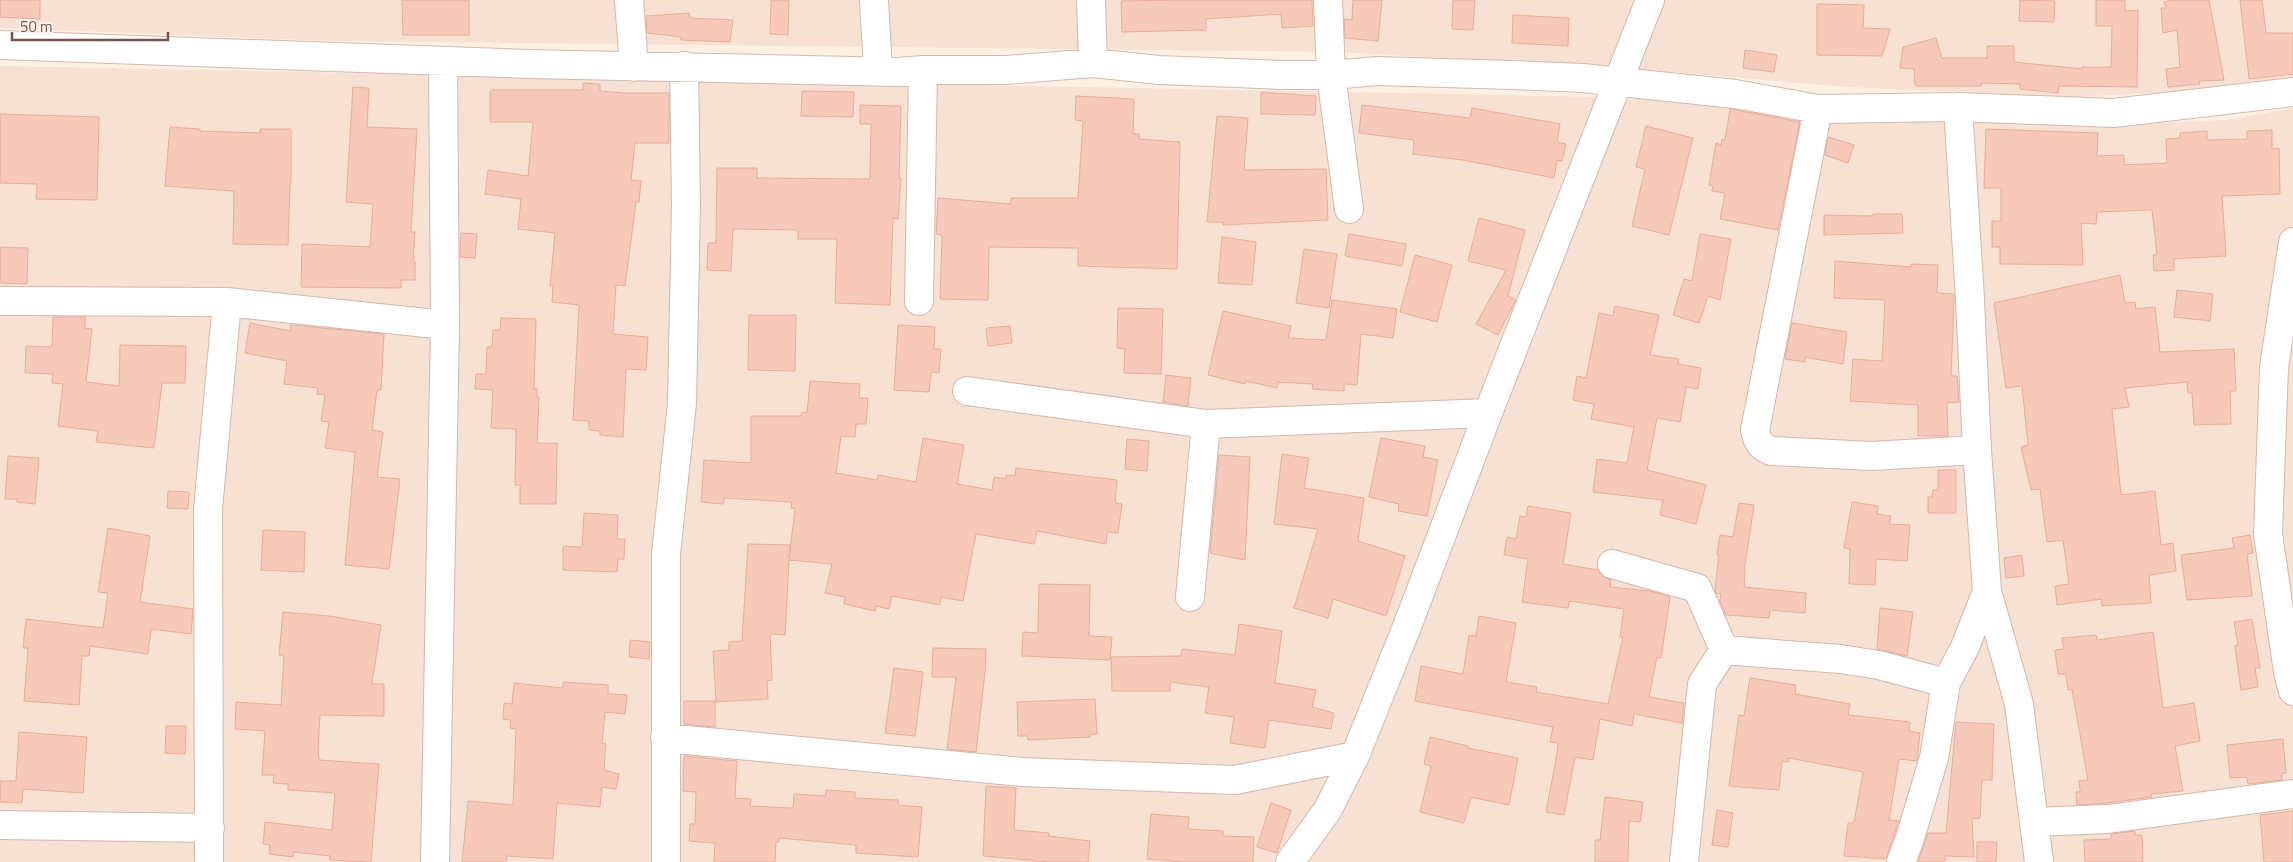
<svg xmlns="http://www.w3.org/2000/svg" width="2293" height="862" font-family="'Titillium Web',sans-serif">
	<rect width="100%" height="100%" fill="#fef1e4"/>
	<path fill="#f6e1d2" d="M0 0H2293V78L2205 90 2074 97 1847 87 1646 70 1338 52 333 41 0 28Z
		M0 66 1600 97 2095 126 2226 120 2293 108V862H0Z"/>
	<path fill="#f6c9ba" stroke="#eaac98" d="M0 0H40V19L0 17Z
		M402 0H469V35H403Z
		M771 0H789L788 35 770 34Z
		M1174 0H1312L1313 26 1282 28 1281 14 1206 19V30L1122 32 1121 1Z
		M1353 0H1382L1378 41 1345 38 1344 19 1352 20Z
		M1453 0H1475L1473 30 1452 29Z
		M2020 0 2055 1 2054 22 2019 21Z
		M2096 0H2125V11L2138 10 2137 87 2059 86 2058 93 2020 89V84L1981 83V86H1915L1914 69 1900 68 1903 47 1936 38 1942 58H1987V46H2014V62L2082 69V67H2111L2112 26H2096Z
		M2173 0H2209L2224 80 2199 81 2200 84 2168 87 2166 69 2180 67 2177 30 2163 33 2161 8H2166L2164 2Z
		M2240 0H2262L2266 33H2293V74L2249 79Z
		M1817 4 1864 5 1863 28 1890 29 1882 56 1817 55Z
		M689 13 690 18 733 20 730 42 681 40V37L647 33 646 16Z
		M1513 15 1569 18 1568 46 1512 43Z
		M1745 50 1777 55 1774 72 1743 68Z
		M583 83 600 84V91L624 93H669V143H635L631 180 641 181 639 202H636L625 286 616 285 613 334 648 337 646 370 626 369 623 437 600 435V431L589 430V421L573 420 579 305 552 302 553 286H550L555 233 518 229 521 199 485 194 488 170 528 176 533 122H490V90H583Z
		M353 87 369 88 367 127 417 129 411 232H415L413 262H415V280H401V288L301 287 302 244 370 247 373 204 346 202Z
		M802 91 854 92 853 117 801 116Z
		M1261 92 1316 96 1315 115 1261 114Z
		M1076 96 1134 99 1133 134H1139V139L1180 142 1177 269 1078 266V248L989 247 988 300 940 299 942 235 936 234 938 198 1011 204V198H1078L1083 121 1075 120Z
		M860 105 901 106 899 178H901L898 219 893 218 890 305 835 303 837 239H798V230L733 229 731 271 707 270 708 243H716L717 168H757V178L870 179 871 124H860Z
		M1362 105 1470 118 1472 108 1560 124 1557 142 1566 144 1562 161 1557 160 1554 178 1463 160 1413 154 1414 140 1359 133Z
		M1730 109 1800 122 1778 230 1720 219 1725 193 1712 191 1713 186 1709 185 1716 143 1721 145 1722 139 1725 140Z
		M0 114 99 117 97 200 36 199 37 184 0 183Z
		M1217 116 1248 118 1244 170 1326 169 1328 220 1223 225V222H1207Z
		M1646 126 1693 138 1669 235 1632 226 1645 169 1636 167Z
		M170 127 200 129V131L260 133V129H291V183H290L288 245 233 244 234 191 165 186Z
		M1986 129 2098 133 2097 156 2124 155V165L2167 163 2166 139 2180 138V133L2207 131V140L2247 139V131L2272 130V149L2279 148 2280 194 2222 196 2226 256 2174 259V270L2154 271 2153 255H2157L2152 210 2097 212 2096 224 2081 223 2083 265 2000 264V247H1992V221H2001V188H1984Z
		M1828 137 1854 145 1848 163 1825 155Z
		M1873 214H1902L1903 233 1824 235V215L1873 216Z
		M1479 218 1525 230 1508 296 1516 300 1498 335 1476 324 1506 270 1468 261Z
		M461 233 477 234 475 258 460 257Z
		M1349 234 1406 244 1402 266 1345 256Z
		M1700 234 1731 239 1720 300 1708 296 1699 323 1673 315 1684 279 1692 281Z
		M1222 237 1256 242 1252 285 1218 283Z
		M0 247 28 248 27 284 0 283Z
		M1304 249 1337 254 1329 308 1296 303Z
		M1415 255 1452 265 1437 322 1400 312Z
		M1835 261 1911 267V264L1938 265 1937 293 1954 294V300L1951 376H1957L1959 402 1947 403 1948 436H1918V405L1850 401 1853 359 1882 361 1885 300 1834 298Z
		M2120 275 2125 303 2135 302 2136 309 2155 307 2160 352 2234 349 2236 391H2230L2231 424 2194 425 2192 393H2188L2187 382 2125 388 2129 407 2112 409 2121 495 2155 491 2161 545 2173 543 2176 571 2149 575 2151 603 2102 606V599L2057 605 2055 586 2069 584 2063 540 2047 542 2040 489 2031 490 2021 447 2028 445 2022 386 2006 388 1994 303Z
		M2177 290 2213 294 2210 321 2174 317Z
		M1332 300 1397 309 1393 338 1361 334 1357 385 1344 384V391L1312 389 1313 384 1278 382 1277 388 1246 381 1245 384 1208 375 1223 311 1291 326 1288 338 1326 340Z
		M1615 306 1659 315 1650 355 1679 359 1678 364 1701 368 1698 389 1686 387 1680 422 1657 418 1647 470 1706 485 1696 524 1660 515 1663 500 1593 492 1597 459 1627 463 1634 427 1591 419 1594 404 1573 400 1577 376 1586 378 1599 313 1613 316Z
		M1118 308 1163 309 1161 374 1124 373 1125 349 1117 348Z
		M749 315H796L795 371 748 370Z
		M53 317H85V328L92 329 86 382 119 386 120 345 186 346 185 383H162L154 448 96 442 98 431 58 426 63 384 52 383 53 374 25 373 26 346 52 347Z
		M501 318 536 319 534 389H537V397H539L537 443H557L556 504H520V485H515L516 429 491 428 493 390 475 389 476 374H486L487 347H492L493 330H500Z
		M250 323 290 331 291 325 384 334 381 390H377L372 430 383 432 377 477 400 479 389 569 345 565 355 452 325 448 329 422 321 421 325 395 317 394 318 388 284 384 287 361 245 353Z
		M1792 323 1847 332 1843 364 1805 357V362L1785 359Z
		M898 325 935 327 934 349H941L939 373 931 372 929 392 894 390Z
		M1010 326 1012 343 988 346 986 328Z
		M1166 375 1191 378 1188 406 1163 402Z
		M810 381 860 384 859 398H868L866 424H856L855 437 841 436 836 473 877 480 878 475 916 482 923 438 964 445 957 484 992 490 994 477 1006 479V475L1015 476 1016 468 1117 480 1115 503 1122 504 1118 533 1107 532 1106 544 1037 531 1034 544 976 534 963 601 941 597 940 605 892 596 889 609 876 606 875 611 844 604 845 597 825 593 832 564 789 560 785 635 770 634 772 680 767 681 768 699 716 702 713 651 729 650V642L742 641 748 544 790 545 789 559 795 509 791 508 792 502 724 498 723 504 701 502 704 460 751 463V416H801L802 412 807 413Z
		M1381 438 1425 446 1423 457 1438 460 1427 516 1398 511 1399 504 1369 497Z
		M1127 439 1149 441 1147 471 1125 469Z
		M1282 454 1309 458 1304 488 1364 498 1358 541 1405 556 1386 616 1333 599 1328 618 1294 608 1318 529 1274 524Z
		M1219 455 1250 457 1245 560 1210 553Z
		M8 456 39 458 35 504 17 502V499H5Z
		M1938 470H1956V513H1928V497H1932L1933 490H1938Z
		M168 491 189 492 188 509 167 508Z
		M1852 502 1878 506 1877 514 1891 516 1889 524 1910 525 1907 561 1876 559 1875 585 1849 584 1850 549 1844 548Z
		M1739 503 1754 505 1744 572H1745L1744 587 1806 593 1805 613 1770 610 1769 618 1726 615 1720 601 1721 594 1716 593 1715 589 1719 555H1717L1720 535 1733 537Z
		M1528 506 1571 513 1563 564 1598 570 1601 575 1611 580 1610 587 1650 591 1670 597 1661 658 1657 657 1649 697 1684 703 1682 723 1634 714 1632 726 1600 719 1593 760 1575 757 1564 815 1546 812 1557 754 1558 743 1550 742 1553 727 1415 701 1421 666 1463 674 1469 635 1476 636 1479 616 1516 623 1506 682 1537 687 1536 692 1608 704 1623 637H1620L1624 609 1569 601 1568 608 1522 602 1528 559 1504 555 1507 537 1516 539 1520 516 1526 517Z
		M584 513 618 515 617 539H625L624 559H618L617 572 563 570V546L582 547Z
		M108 528 150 536 140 602 193 609 191 634 151 629 148 654 90 646 89 656H82L79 705 24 701 28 648H23L26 619 103 628 108 593 98 592Z
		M263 530 305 532 304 572 261 570Z
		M2250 535 2253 553 2247 554 2252 596 2187 600 2181 555 2234 548 2232 538Z
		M2022 555 2024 576 2006 578 2004 558Z
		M1039 584 1090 585 1089 636 1112 637 1110 660 1022 656 1023 632 1038 633Z
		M1880 608 1913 612 1907 656 1877 649Z
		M283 612 329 616 381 625 372 684H384V716L320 715 318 747 319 760 379 764 371 862 330 860V856L294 852 293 857 269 854 270 845 263 844 265 822 332 830 335 793 288 790V784L273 783 274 775H262L265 731 235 729 236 702 281 705 284 655H279Z
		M2252 619 2260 668H2255L2258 687 2241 690 2235 646 2238 645 2234 622Z
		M1239 624 1282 631 1275 683 1316 690 1312 707 1334 713 1331 729 1269 720 1265 748 1230 743 1234 717 1205 713 1209 687 1170 682V691H1112L1111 657 1181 656 1182 649 1235 655Z
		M2153 632 2163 708 2194 703 2200 741 2175 746 2183 791 2151 794 2152 797 2107 803 2077 805 2076 792H2080L2079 781 2088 780 2072 689 2068 690 2066 674H2058L2055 650 2064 649 2062 638 2096 635 2097 640Z
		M630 640 650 642 649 659 629 657Z
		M933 648 986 649 985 672 976 752 947 749 956 677H932Z
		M894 668 923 672 915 736 885 733Z
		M1750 678 1796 685 1795 694 1850 704 1848 715 1910 722 1909 731 1920 733 1917 761 1899 759 1889 820 1899 821 1886 859 1844 856 1848 823H1854L1863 772 1789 758 1788 762 1782 761 1779 790 1729 786 1739 715 1744 716Z
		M563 682 608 685V694L627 695 625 714 605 712 602 743 606 744 604 770 619 774 616 789 602 787 600 807 557 803 553 859 507 856 506 862H462L468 801 513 805 516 729 510 728 511 720 503 719 504 703 512 704 514 683 563 688Z
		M1095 699 1097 734H1090V737L1028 740 1027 736H1018L1017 702Z
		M684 701H715V727L684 724Z
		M1956 722 1994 724 1992 780H1982L1980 818 1972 819 1974 857 1945 856V862H1918L1928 833H1946Z
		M166 726H186L185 754 165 753Z
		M19 732 87 737 83 793 23 789 22 803 0 802V781H16Z
		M1430 737 1468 746V748L1518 758 1509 805 1471 797 1464 823 1420 812 1431 766 1424 764Z
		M2283 739 2286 773H2282V780L2248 784 2247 777 2230 778 2227 745Z
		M684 756 737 761 735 798 751 799 750 806 793 808 794 794 825 796 826 790 855 792V798L898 800V805L922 807 918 857 856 853V845L779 838V842H776L775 862H714L715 843 689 841 690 824H695L696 792 683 791Z
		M986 786 1016 788 1014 830 1049 833V836L1090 841 1088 862H1049L983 856Z
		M1605 797 1643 802 1640 822 1629 821 1628 862H1595V840H1600Z
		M1271 803 1291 810 1277 853 1257 847Z
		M1717 810 1733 813 1728 847 1712 845Z
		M2293 811V862H2264L2260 815Z
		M1151 814 1189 817 1188 829 1223 831V836L1254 837 1253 862H1182L1147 859Z
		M2135 831V835H2142L2143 862H2085L2084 840 2111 839V834Z
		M1977 842H1997L1996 862H1977Z"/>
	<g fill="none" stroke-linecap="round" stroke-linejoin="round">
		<g stroke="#d3b8ac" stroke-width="30">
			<path id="minor" d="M629 0 634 67
				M874 0 878 71
				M1091 0 1093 63
				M1328 0 1331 75 1349 209
				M0 45 529 64 898 72 923 70H1006L1093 63 1159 70 1282 75H1331L1377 71 1512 75 1583 78 1735 94 1818 109 1958 107 2114 113 2293 92
				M1818 109 1755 430C1757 441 1760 446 1771 451L1871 456 1977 450
				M2293 242 2274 367 2268 534 2288 672 2293 691
				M0 301 227 302 445 325
				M919 301 923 70
				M967 391 1206 424 1488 413
				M1612 564 1697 588 1724 650
				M1987 591 2019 704 2039 862
				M1190 597 1206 424
				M665 738 1022 772 1235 780 1355 756
				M2035 822 2108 819 2293 794
				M0 825 210 828
				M209 862 208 509 227 302
				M435 862 445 325 443 61
				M666 862V554L682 403 686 205 684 66
				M1290 862 1327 811 1355 756 1408 624 1488 413 1650 0
				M1684 862 1702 684 1724 650 1840 659 1879 665 1946 683
				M1901 862 1910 838 1934 758 1946 683 1965 647 1987 591 1977 450 1970 299 1958 107"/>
		</g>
		<use href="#minor" stroke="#fff" stroke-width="28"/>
	</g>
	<path d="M12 32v8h156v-8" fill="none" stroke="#795247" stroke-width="2.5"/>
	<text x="20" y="32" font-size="15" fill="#795247" stroke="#fff5ed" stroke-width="4" paint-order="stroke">50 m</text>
</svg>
